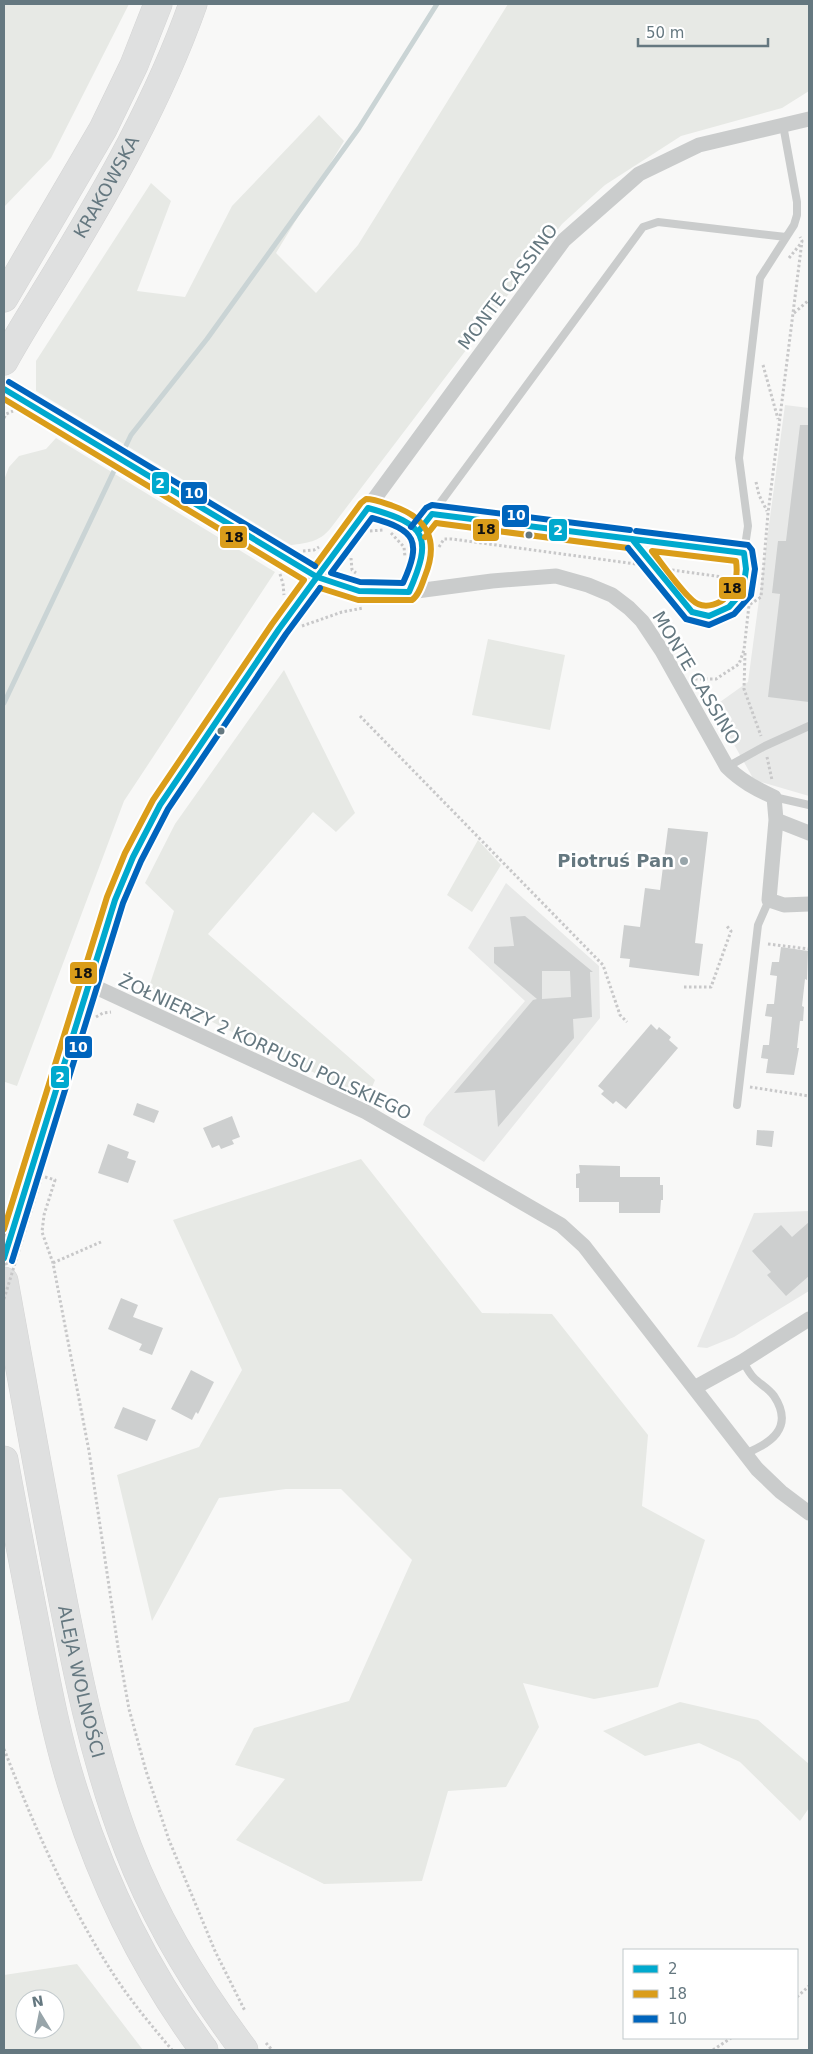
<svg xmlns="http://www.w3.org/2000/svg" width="813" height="2054" font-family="'DejaVu Sans',sans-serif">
	<rect width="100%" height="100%" fill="#f8f8f7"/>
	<path fill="#e8e9e8" d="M785 405 809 408V796L754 780 713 707 748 682Z
		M506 883 599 966 600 1018 484 1162 423 1125 426 1117 525 1001 468 948Z
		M809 1211V1291L734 1337 707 1348 697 1347 754 1213Z"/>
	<path fill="#e7e9e5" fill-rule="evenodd" d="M4 4H129L51 158 4 207Z
		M508 4H809V91L782 108 681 136 605 185 562 224 330 529C319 542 307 543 291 545L36 391V361L151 183 171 201 137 291 185 297 232 206 319 115 344 141 276 253 316 293 358 245Z
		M56 438 275 572 124 801 17 1086 5 1082 4 1078V480L9 467 19 456 46 449Z
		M488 639 565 655 550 730 472 715Z
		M284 670 355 813 336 832 313 812 208 934 375 1080 367 1099 148 990 174 911 145 883 175 824Z
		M478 840 501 865 472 912 447 895Z
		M361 1159 482 1313 552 1314 648 1435 642 1506 705 1540 658 1687 594 1699 523 1683 539 1727 506 1787 448 1791 422 1881 324 1884 236 1840 285 1779 235 1765 254 1728 349 1701 412 1560 341 1489H286L219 1498 152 1621 117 1475 199 1447 242 1370 173 1220Z
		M680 1702 758 1720 809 1764V1808L800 1821 740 1762 699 1743 645 1756 603 1731Z
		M77 1964 143 2050H4V1975ZM25 1999H55V2029H25Z"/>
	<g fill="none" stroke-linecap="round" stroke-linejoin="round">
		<path stroke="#cad4d5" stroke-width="5" d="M4 703 131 435 207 339 359 128 437 4"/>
	</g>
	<path fill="#cdcfcf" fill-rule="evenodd" d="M800 425H809V702L768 697 780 594 772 593 778 541H786Z
		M668 828 708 832 695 943 703 944 699 976 629 967 630 959 620 958 624 925 640 927 645 888 660 890Z
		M525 916 593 972H590L592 1017 573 1019 574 1038 498 1127 495 1090 454 1093 533 1000 537 999 494 963V947L514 946 510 917ZM542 971H570L571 997 542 999Z
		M781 947 808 951 807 980 805 979 802 1006 804 1007 803 1021H800L797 1048H799L794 1075 766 1073 768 1059 761 1058 763 1045H769L772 1017 765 1016 767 1004H774L777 976 770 975 772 962H779Z
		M651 1024 657 1030 659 1027 671 1037 669 1040 678 1048 626 1109 616 1101 613 1104 601 1094 604 1091 598 1086Z
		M137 1103 159 1111 154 1123 133 1115Z
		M232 1116 240 1137 232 1140 234 1144 221 1149 219 1145 212 1148 203 1128Z
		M757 1130 774 1131 772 1147 756 1145Z
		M108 1144 129 1152 127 1158 136 1161 128 1183 98 1173Z
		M579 1165 620 1166V1177H660V1185H663V1200H661L660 1213H619V1202H579V1188H576V1174L580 1173Z
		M809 1222V1276L786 1296 767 1275 771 1272 752 1251 781 1225 792 1237Z
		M121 1298 138 1305 133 1317 163 1328 152 1355 139 1350 142 1344 108 1329Z
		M191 1370 214 1382 198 1414 196 1412 192 1420 171 1409Z
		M123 1407 156 1420 147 1441 114 1428Z"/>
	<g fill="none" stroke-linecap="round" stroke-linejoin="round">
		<g stroke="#d4d4d4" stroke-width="29">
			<g id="highway">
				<path d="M4 298 103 129 134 65 158 4"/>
				<path id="s1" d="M4 361C20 332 38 304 55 276 108 189 159 100 193 4"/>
				<path id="s2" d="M4 1281C22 1379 39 1477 58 1575 76 1668 94 1760 128 1848 156 1921 198 1989 244 2050"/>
				<path d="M4 1460C14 1516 25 1572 36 1628 47 1686 58 1745 77 1801 106 1890 149 1976 204 2050"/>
			</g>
		</g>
		<path stroke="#c8c8c9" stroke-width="3" stroke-dasharray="2.5 2.5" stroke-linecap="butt" d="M789 258 802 242
			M794 313 809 300
			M763 365 778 419
			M4 418 6 414 13 411
			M756 482 759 495 767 511
			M370 531 383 530
			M391 533 404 547 405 557
			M439 547 444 539H452L636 564
			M303 551 314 550 319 547
			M351 558 352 570 356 573
			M672 570 730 578
			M280 574 283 584 284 595
			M302 626 342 612 363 608
			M745 653 744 689 761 736
			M695 679H716L739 664 744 650 749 605 761 597 768 513 802 241 800 237
			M360 716 603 965 620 1015 627 1022
			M767 757 772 780
			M768 944 809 949
			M684 987H711L731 931 726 925
			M96 1017 103 1013 111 1012
			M750 1087 809 1096
			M45 1177 55 1180 44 1215 42 1232 53 1263 89 1451 118 1647 129 1709 146 1771 169 1840 215 1951 245 2011
			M53 1263 101 1242
			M4 1749C34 1826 67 1902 112 1972 130 2000 151 2025 172 2050
			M797 1997 809 1986
			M266 2043 272 2050
			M713 2050 731 2038"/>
		<path stroke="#cacccc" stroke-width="8" d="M432 514 643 227 658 222 786 237
			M418 532 432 514 744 553
			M632 539 678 597 692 612 709 616 729 607 743 591 746 569 744 553 748 526 739 458 760 278 794 225 797 215V202L783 125
			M727 767 765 746 809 726
			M774 797 809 805
			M737 1105 758 925 769 900
			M743 1361C746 1367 749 1373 754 1378 760 1384 768 1388 774 1396 795 1428 770 1444 744 1454"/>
		<path stroke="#cacccc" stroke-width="15" d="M4 389 316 577 359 591 409 592 492 581 556 576 588 585 612 595 629 608 642 621 662 651 727 767C741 781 756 789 774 797L776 820 809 833
			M368 508C390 514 425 521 423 552 422 565 414 580 409 592
			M776 820 769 900 784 905 809 904
			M89 984 366 1112 561 1225 584 1246 757 1469 781 1492 809 1513
			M4 1258 115 900 133 857 160 805 279 629 564 240 639 174 699 145 809 119
			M694 1388 743 1361 809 1319"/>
		<use href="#highway" stroke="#dfe0e0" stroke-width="28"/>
		<path stroke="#c8c8c9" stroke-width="3" stroke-dasharray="2.5 2.5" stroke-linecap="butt" d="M4 1299 42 1176"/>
		<g stroke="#fff" stroke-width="10">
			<path id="bus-1" d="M4 389 317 577
				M368 508C427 524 433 537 409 592L359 591 317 577Z
				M418 532 432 514 632 539
				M632 539 744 553 746 569 743 591 729 607 709 616 692 612Z
				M4 1258 115 900 133 857 160 805 279 629 317 577"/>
		</g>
		<g stroke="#fff" stroke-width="10">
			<path id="bus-2" d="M4 399 304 580 272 624 153 800 125 853 107 897 4 1229
				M425 537 436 523 628 548
				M652 551 736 561C738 575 736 586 726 597 720 604 707 608 698 604 687 600 661 562 652 551Z
				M315 566 361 503 366 499C375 499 384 503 393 506 428 518 439 541 425 576 422 584 419 595 412 600H358L320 588"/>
		</g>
		<g stroke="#fff" stroke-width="10">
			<path id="bus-3" d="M9 382 315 566
				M372 518C416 530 422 541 403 583L360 582 331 573Z
				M411 527 426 508 432 505 630 530
				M628 548 686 619 709 625 734 614 751 595 755 569 752 550 748 545 636 531
				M12 1261 123 903 141 861 168 809 286 634 320 588"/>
		</g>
		<use href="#bus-1" stroke="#00a9ce" stroke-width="6"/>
		<use href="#bus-2" stroke="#da9d1a" stroke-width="6"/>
		<use href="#bus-3" stroke="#0065bd" stroke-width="6"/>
	</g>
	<g fill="#657880" stroke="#fff" stroke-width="2">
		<circle cx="529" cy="535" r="4.5"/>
		<circle cx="221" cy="731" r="4.5"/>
	</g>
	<circle fill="#98a5aa" stroke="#fff" stroke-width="2" cx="684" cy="861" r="5"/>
	<g text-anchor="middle" stroke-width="5" stroke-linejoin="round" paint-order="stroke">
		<g font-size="18" fill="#657880" stroke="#fff">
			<text dy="6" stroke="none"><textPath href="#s1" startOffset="202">KRAKOWSKA</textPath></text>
			<text transform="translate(508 287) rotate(-53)" y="6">MONTE CASSINO</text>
			<text transform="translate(696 678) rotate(59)" y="6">MONTE CASSINO</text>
			<text transform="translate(265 1047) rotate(25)" y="6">ŻOŁNIERZY 2 KORPUSU POLSKIEGO</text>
			<text dy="6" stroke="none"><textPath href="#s2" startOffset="408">ALEJA WOLNOŚCI</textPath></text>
		</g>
		<g font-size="18" font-weight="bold" fill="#657880" stroke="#fff" text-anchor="end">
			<text x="674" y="867">Piotruś Pan</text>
		</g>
	</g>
	<g stroke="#fff" stroke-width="2">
		<rect x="151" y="471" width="19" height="24" rx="5" fill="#00a9ce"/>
		<rect x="180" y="481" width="28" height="24" rx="5" fill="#0065bd"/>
		<rect x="501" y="504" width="29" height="24" rx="5" fill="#0065bd"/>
		<rect x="472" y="518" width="28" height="24" rx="5" fill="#da9d1a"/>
		<rect x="548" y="518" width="20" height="24" rx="5" fill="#00a9ce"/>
		<rect x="219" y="525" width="29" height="24" rx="5" fill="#da9d1a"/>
		<rect x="718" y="576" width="29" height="24" rx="5" fill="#da9d1a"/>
		<rect x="69" y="961" width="29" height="24" rx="5" fill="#da9d1a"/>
		<rect x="64" y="1035" width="29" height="24" rx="5" fill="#0065bd"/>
		<rect x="50" y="1065" width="20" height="24" rx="5" fill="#00a9ce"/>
	</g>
	<g font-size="14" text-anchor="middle" font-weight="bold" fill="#fff">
		<text x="160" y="488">2</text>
		<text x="194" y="498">10</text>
		<text x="516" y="520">10</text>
		<text x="558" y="535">2</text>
		<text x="78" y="1052">10</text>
		<text x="60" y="1082">2</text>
	</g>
	<g font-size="14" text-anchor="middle" font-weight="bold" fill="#111">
		<text x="486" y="534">18</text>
		<text x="234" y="542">18</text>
		<text x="732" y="593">18</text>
		<text x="83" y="978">18</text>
	</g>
	<rect width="813" height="2054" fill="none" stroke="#657880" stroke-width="10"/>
	<rect x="623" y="1949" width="175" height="90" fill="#ffffff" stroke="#c1c9cc"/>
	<rect x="633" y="1965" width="25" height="8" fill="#00a9ce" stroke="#c1c9cc"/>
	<text x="668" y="1974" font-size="15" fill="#657880">2</text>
	<rect x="633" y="1990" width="25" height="8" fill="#da9d1a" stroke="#c1c9cc"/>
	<text x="668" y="1999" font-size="15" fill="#657880">18</text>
	<rect x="633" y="2015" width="25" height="8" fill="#0065bd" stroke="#c1c9cc"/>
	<text x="668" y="2024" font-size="15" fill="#657880">10</text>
	<g transform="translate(40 2014) rotate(350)"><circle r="24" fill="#ffffff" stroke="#c1c9cc"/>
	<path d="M0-4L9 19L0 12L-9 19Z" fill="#98a5aa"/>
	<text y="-8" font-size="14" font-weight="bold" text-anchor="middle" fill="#657880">N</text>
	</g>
	<path d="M638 38v8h130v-8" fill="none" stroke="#657880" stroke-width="2.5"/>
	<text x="646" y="38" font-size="15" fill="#657880" stroke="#ffffff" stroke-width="4" paint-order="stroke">50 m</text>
</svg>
